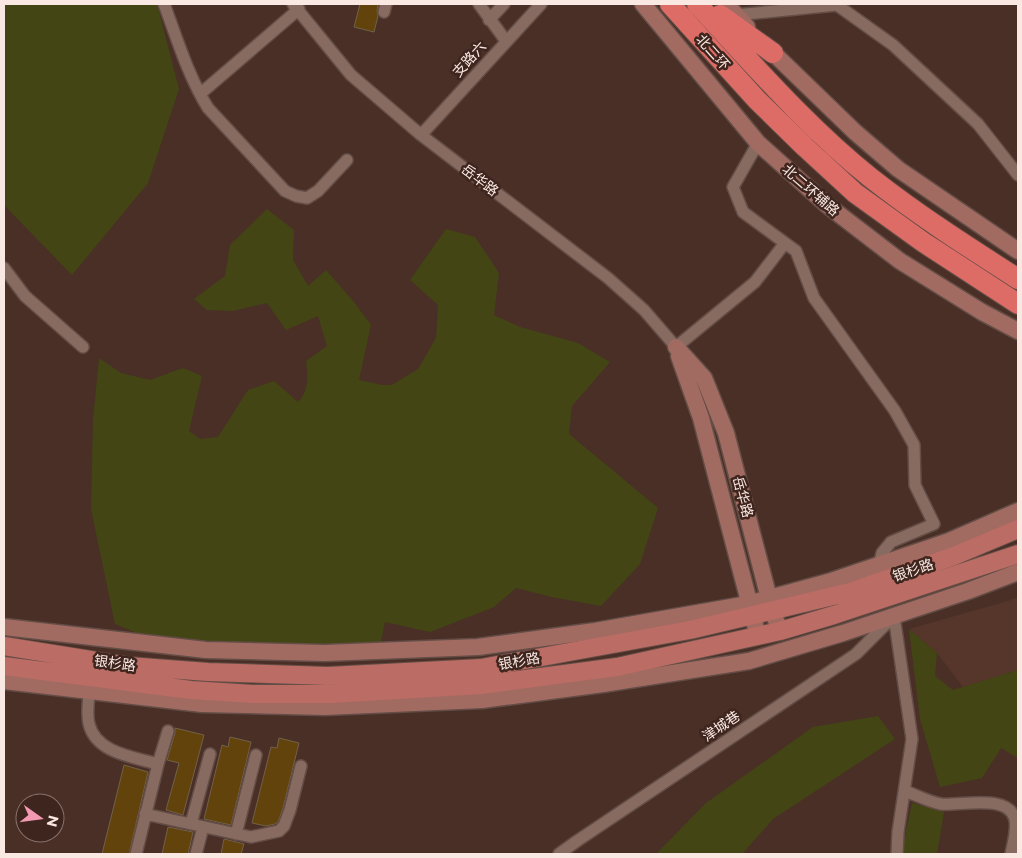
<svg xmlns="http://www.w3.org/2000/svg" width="1022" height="858" font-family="Montserrat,'Noto Sans SC',sans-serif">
	<rect width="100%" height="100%" fill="#492f26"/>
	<path fill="#56362a" d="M1018 597V670L963 687 937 653 909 629 1008 601Z"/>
	<path fill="#434614" d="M4 4H157L179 89 148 183 72 275 4 205Z
		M267 209 294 230 293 260 308 286 326 270 354 302 371 325 359 380 382 385H392L418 369 436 338 438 305 410 280 446 229 475 237 499 273 494 315 520 327 578 343 610 362 572 406 569 434 658 508 640 564 601 606 552 597 516 588 494 607 430 632 385 622 379 651 158 642 115 624 91 509 93 420 99 358 121 373 150 380 183 368 202 376 189 431 200 439 218 437 248 390 274 381 298 402C309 390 308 376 306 361L327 346 318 316 286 330 267 303 233 311 207 310 194 299 225 276 230 245Z
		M909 629 937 653 935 676 953 690 1018 670V758L1001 748 982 778 940 787 920 719Z
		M878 716 895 739 773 819 742 854H656L706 803 813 727Z
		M912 803 944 812 937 854H901Z"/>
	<path fill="#62430b" stroke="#72614a" d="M360 4H378L377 11 378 16 374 32 354 27Z
		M175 728 204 735 183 815 166 810 179 763 167 760 175 733Z
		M230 737 251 742 231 825 204 819 222 745 228 747Z
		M279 738 299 743 283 808 278 822 275 824 266 826 252 823 271 747 277 748Z
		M124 765 148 772 129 854H102Z
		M168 827 193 832 188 854H162Z
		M224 839 244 844 241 854H221Z"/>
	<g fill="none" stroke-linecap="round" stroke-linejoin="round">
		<g stroke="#634d46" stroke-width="14">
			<path id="street" d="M164 4C177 38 188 76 208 108L285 191 296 196 307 198 318 191 347 160
				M293 4 351 75 421 135 608 278 644 310 676 347 755 282 785 243 743 212 733 187 758 143
				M479 4 506 41
				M384 12 386 4
				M735 15 837 5 893 45 978 124 1018 175
				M489 20 504 4
				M200 94 299 9
				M421 135 541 4
				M785 243 796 251 814 298 895 411 914 445 915 485 934 524 891 542 882 553 879 565
				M4 268 25 296 83 347
				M894 616 912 739 898 832 897 854
				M90 685C89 697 86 712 89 724 96 753 133 757 158 764
				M905 791C916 795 929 802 941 804 960 806 1010 793 1015 820 1017 831 1013 843 1011 854
				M145 814 251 837 279 831 284 826 290 810 301 766
				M191 824 210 754
				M236 834 256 755
				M136 854 158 764 168 731
				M196 854 203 827
				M559 854 577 841 856 654 891 619"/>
		</g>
		<g stroke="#634d46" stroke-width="19">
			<path id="secondary" d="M643 4 758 143 827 205 900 261 982 312 1018 331
				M726 4 747 27
				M765 45 855 132 898 169 1018 251
				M676 347 704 378 726 433 772 610 780 631
				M679 356 701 418 758 636
				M4 627 206 650 325 653 478 647 595 631 748 604 828 582 949 541 1018 511
				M4 681 202 704 325 707 482 700 603 684 749 661 843 633 968 591 1018 572"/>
		</g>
		<g stroke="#634d46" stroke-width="20">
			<path id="primary" d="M4 646 128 666 208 672 328 676 481 668 690 630 850 592 954 556 1018 529
				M4 666 191 690 253 694H331L481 685 617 667 780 631 834 615 1018 554"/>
		</g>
		<g stroke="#634d46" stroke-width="22">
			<path id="highway" d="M670 4 757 100 805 147 855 193 923 242 1018 304
				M697 4C752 63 807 127 871 178 918 215 968 247 1018 279
				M720 15 773 53"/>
		</g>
		<use href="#street" stroke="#886b60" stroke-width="11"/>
		<use href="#secondary" stroke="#a26b62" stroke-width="16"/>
		<use href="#primary" stroke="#bb6c64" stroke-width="18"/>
		<use href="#highway" stroke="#dd6c67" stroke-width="20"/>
	</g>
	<g text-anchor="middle" stroke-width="5" stroke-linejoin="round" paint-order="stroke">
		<g font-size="14" fill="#fae8e2" stroke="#3e251d">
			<text transform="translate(713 52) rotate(48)" y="5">北二环</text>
			<text transform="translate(469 59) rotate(-48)" y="5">支路六</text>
			<text transform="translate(480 180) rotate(37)" y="5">岳华路</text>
			<text transform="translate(811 190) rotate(41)" y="5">北二环辅路</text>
			<text transform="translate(743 497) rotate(75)" y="5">岳华路</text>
			<text transform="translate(913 570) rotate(-19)" y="5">银杉路</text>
			<text transform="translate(519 661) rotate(-10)" y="5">银杉路</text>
			<text transform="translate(115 663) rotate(8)" y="5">银杉路</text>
			<text transform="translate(721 726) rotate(-34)" y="5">津城巷</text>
		</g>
	</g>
	<rect width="1022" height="858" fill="none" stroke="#fae8e2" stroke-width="10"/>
	<g transform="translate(40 818) rotate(104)"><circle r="24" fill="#3e251d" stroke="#89736c"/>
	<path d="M0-4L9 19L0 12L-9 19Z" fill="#f19ab2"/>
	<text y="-8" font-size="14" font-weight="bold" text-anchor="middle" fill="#fae8e2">N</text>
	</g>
</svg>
